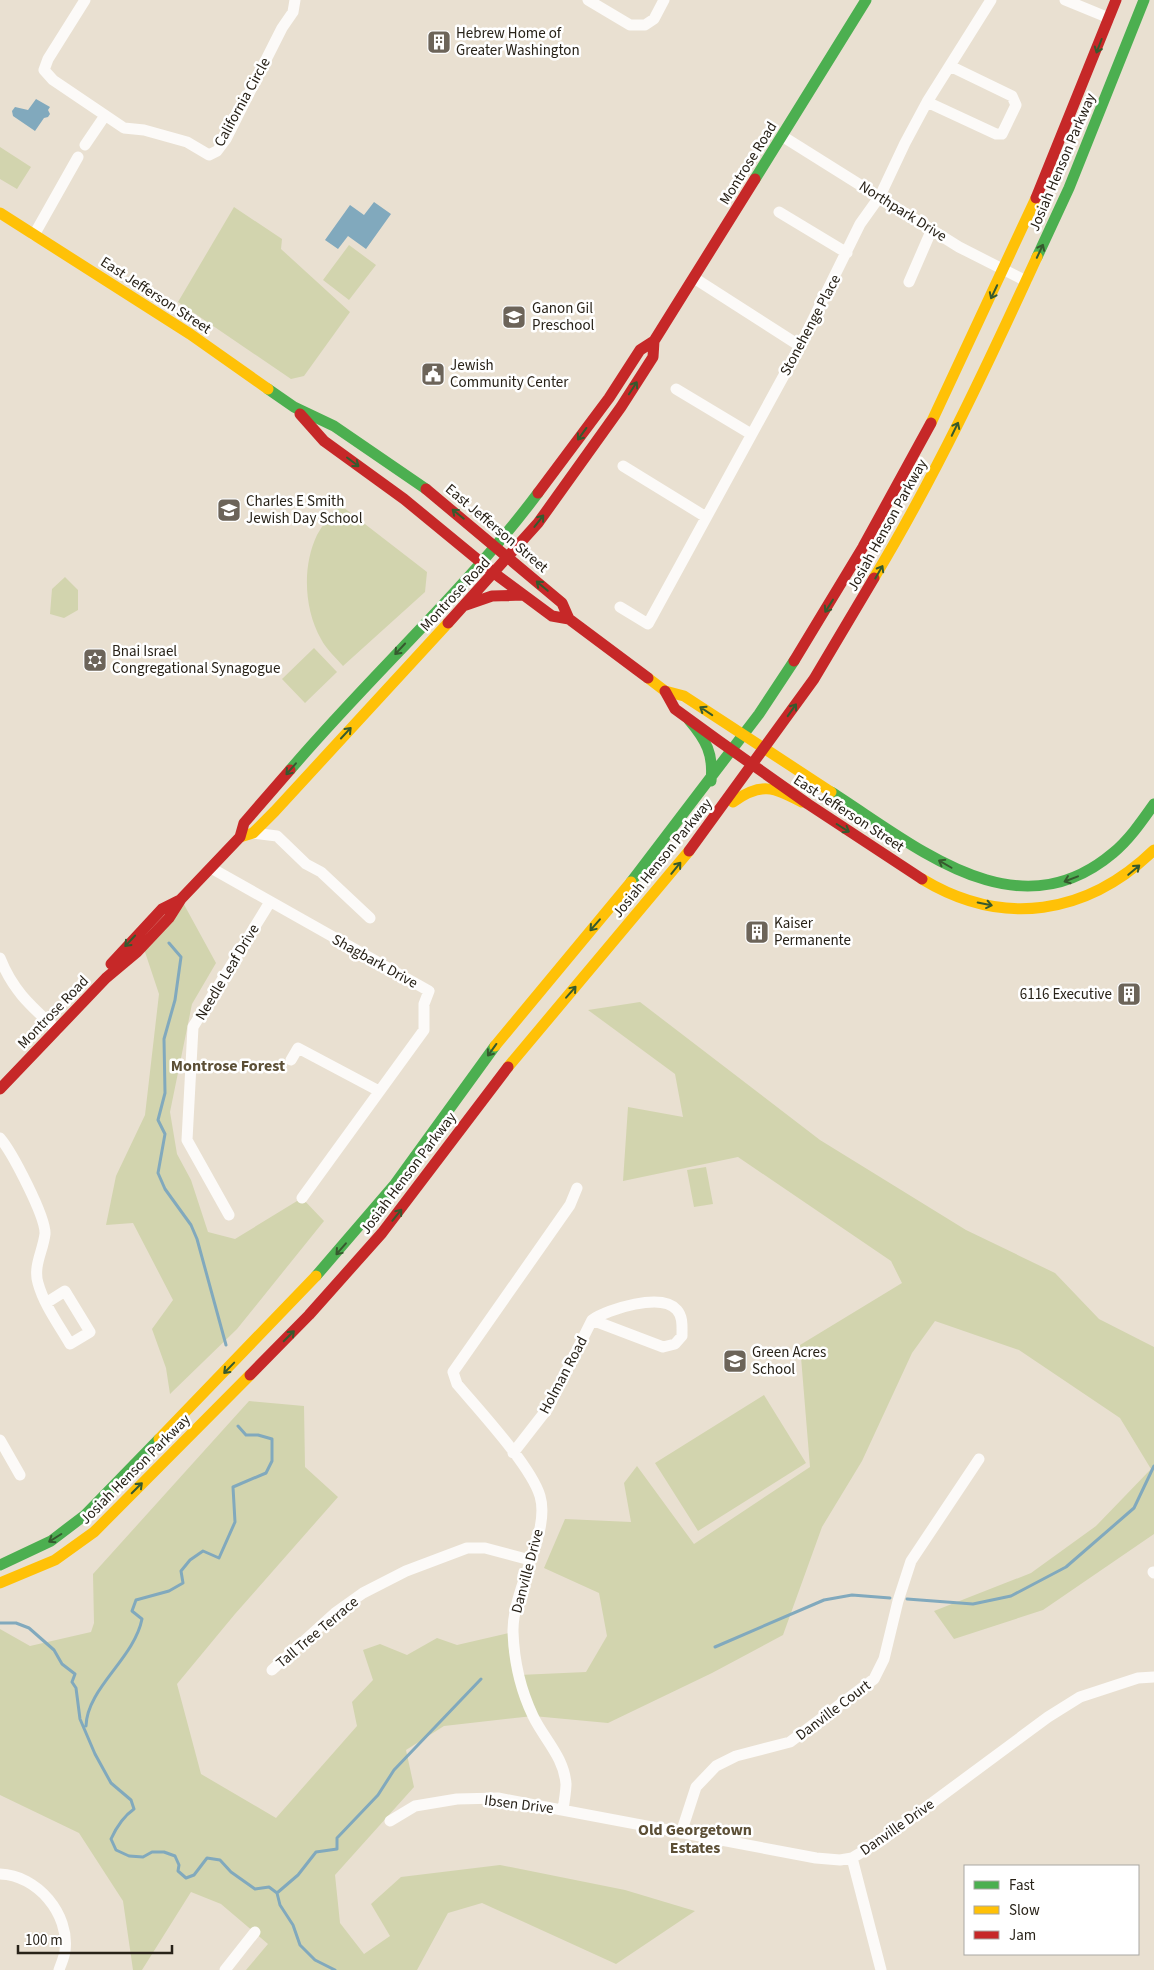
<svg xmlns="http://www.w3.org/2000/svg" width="1154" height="1970" font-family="'Source Sans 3',sans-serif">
	<rect width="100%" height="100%" fill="#e9e0d1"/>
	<path fill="#d2d4ae" d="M0 147 31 167 17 189 0 179Z
		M234 207 282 239 281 249 350 312 304 376 291 379 178 302Z
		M349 245 376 265 349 300 323 280Z
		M339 504 427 572 425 592 343 666C336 658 326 649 321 639 304 609 302 566 317 535 323 524 331 514 339 504Z
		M65 577 78 590V610L64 618 50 614 52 589Z
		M314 648 337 672 305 703 282 679Z
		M181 899 216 963 192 1004 170 1112 177 1154 191 1180 208 1232 235 1239 302 1198 324 1221 237 1329 170 1394 166 1368 152 1329 173 1300 133 1223 106 1225 116 1176 145 1115 159 994 143 946Z
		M640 1002 820 1140 966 1230 1055 1273 1099 1319 1154 1347V1534L1043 1610 954 1639 934 1611 1031 1573 1096 1526 1151 1469 1120 1418 1019 1350 935 1321 912 1353 862 1461 822 1527 783 1635 712 1673 608 1723 533 1716 444 1726 406 1750 414 1787 335 1875 340 1923 364 1954 390 1936 371 1904 401 1877 500 1865 625 1890 695 1911 616 1964 482 1903 448 1913 417 1970H246L268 1944 221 1904 191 1892 142 1970H133L123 1901 79 1833 0 1795V1629L30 1646 91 1632 94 1623 93 1574 249 1401 304 1406 305 1467 338 1497 235 1614 177 1684 201 1774 276 1818 357 1726 352 1702 373 1680 363 1650 380 1644 407 1655 437 1638 457 1645 513 1632 519 1675 586 1672 607 1636 599 1593 544 1568 565 1519 631 1522 624 1483 637 1466 694 1544 810 1467 800 1345 902 1283 891 1261 738 1157 623 1181 628 1107 683 1117 675 1074 588 1010Z
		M706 1167 713 1204 694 1207 687 1170Z
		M764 1395 806 1463 698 1531 655 1463Z"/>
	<path fill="#81a9bd" d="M36 99 50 107 48 110 50 114 48 117 44 118 35 131 13 116 12 111 15 107 28 110Z
		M374 202 391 214 366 249 348 236 338 249 325 240 350 205 364 215Z"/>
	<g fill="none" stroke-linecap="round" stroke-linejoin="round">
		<path stroke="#81a9bd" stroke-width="3" d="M169 943 181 957 175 1000 164 1039 165 1093 158 1120 165 1134 158 1173 165 1189 191 1225 197 1239 226 1345
			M907 1599 973 1604 1011 1596 1066 1567 1134 1508 1154 1466
			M0 1623H16L29 1628 54 1650 62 1664 75 1674 72 1682 76 1688 80 1719 95 1754 111 1783 131 1800 134 1809C124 1816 116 1828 111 1839L116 1850 129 1856 143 1857 152 1852H164L175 1856 179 1865 178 1871 186 1878 194 1875 207 1858 220 1860 231 1872 255 1889 269 1887 277 1893 280 1905 293 1925 300 1945 315 1960 335 1970
			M715 1647 824 1600 852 1595 890 1598
			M86 1726C87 1688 134 1659 142 1619L132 1611 136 1600 169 1591 183 1583 181 1571 190 1560 203 1551 219 1558 235 1522 233 1487 266 1473 272 1461V1439L258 1435H246L238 1426
			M277 1893 298 1875 316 1852 337 1849V1838L378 1795 394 1770 481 1679"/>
		<path stroke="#fcfaf8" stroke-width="11" d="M85 0 48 59 44 70 53 80 124 128 144 130 187 142 209 155 217 151 226 139 282 28 293 12 295 0
			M588 0 630 25H645L654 19 664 0
			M1065 0 1109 18
			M927 102 996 134H1002L1016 105 1012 96 950 66
			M782 136 959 247 1026 281
			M85 145 104 117
			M779 212 847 253
			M34 235 78 157
			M694 278 800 346
			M909 282 932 229
			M676 389 751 434
			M623 466 706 517
			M620 607 648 624 800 346 860 224 880 196 905 143 927 102 991 0
			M253 833 277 836 306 864 321 872 370 918
			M211 868 429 991 424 1004V1030L302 1198
			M0 958C13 991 31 1006 57 1030
			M291 1060 298 1048 379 1091
			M0 1138C12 1152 46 1217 45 1234 43 1251 33 1266 38 1283 44 1305 59 1325 70 1344L90 1332 65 1291 46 1303
			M229 1215 187 1140 193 1027 270 902
			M0 1440 20 1475
			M513 1453 548 1408 592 1320C608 1309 662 1292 677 1310 683 1317 682 1326 682 1336L675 1344 663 1347 592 1320
			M1153 1572 1154 1573
			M272 1670 335 1613 363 1593 406 1571 467 1548H485L530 1560
			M563 1810C564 1801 566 1792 566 1784 564 1757 544 1739 533 1716 521 1691 514 1660 513 1632 512 1589 551 1533 540 1496 531 1466 479 1410 457 1384L453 1372 570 1205 577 1188
			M390 1821 415 1806 457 1799 498 1798 816 1858 840 1860 852 1858 882 1840 1048 1717 1080 1697 1138 1678 1154 1677
			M681 1833 696 1787 716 1766 736 1756 790 1742 874 1679 884 1659 898 1601 911 1561 979 1459
			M852 1858 881 1970
			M0 1874C37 1875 70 1914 65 1951 64 1958 61 1964 59 1970
			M225 1970 255 1932"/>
		<path stroke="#4caf50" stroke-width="11" d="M755 179 866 0
			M1037 257 1069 188 1144 0
			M268 389 294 407 334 426 426 489
			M689 720C706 740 714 754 711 781
			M290 770C370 676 464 592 538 493
			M831 792C916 846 1016 935 1113 853 1129 840 1142 821 1154 804
			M631 882 759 714 794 661
			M316 1276 395 1184 495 1046
			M0 1565 51 1541 85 1515 159 1439"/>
		<path stroke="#ffc107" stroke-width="11" d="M0 213 190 334 268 389
			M931 423 1036 198
			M874 578C936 475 987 366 1037 257
			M648 678 665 691 684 696 831 792
			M733 802C761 782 773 787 802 802
			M240 837 253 833 275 811 448 623
			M922 879C1003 928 1087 915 1154 850
			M495 1046 631 882
			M508 1067 689 851
			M159 1439 316 1276
			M0 1583 55 1560 94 1532 250 1375"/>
		<path stroke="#c62828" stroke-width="11" d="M1036 198 1116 0
			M300 414 324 441 404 499 494 573 552 616 569 619
			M426 489 562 603 569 619 648 678
			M538 493 609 398 640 350 654 341 755 179
			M466 605 492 596 523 595
			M448 623 538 523 621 407 653 357 654 341
			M794 661 863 547 931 423
			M665 691 675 709 719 741 808 804 922 879
			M689 851 814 679 874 578
			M111 964 162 909 180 900
			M0 1089 106 978 137 952 169 918 181 899 240 837 244 823 290 770
			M250 1375 309 1315 382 1233 508 1067"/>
	</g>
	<defs><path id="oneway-shaft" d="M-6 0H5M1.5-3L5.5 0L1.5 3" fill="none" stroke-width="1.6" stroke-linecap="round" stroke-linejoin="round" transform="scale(1.25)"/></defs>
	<g stroke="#365a2e">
		<use href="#oneway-shaft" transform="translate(1099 46) rotate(111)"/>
		<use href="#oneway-shaft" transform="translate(1040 251) rotate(-65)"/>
		<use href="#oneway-shaft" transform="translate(994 292) rotate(115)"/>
		<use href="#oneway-shaft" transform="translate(633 388) rotate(-57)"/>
		<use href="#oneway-shaft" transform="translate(955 429) rotate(-64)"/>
		<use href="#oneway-shaft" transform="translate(582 434) rotate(126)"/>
		<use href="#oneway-shaft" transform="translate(353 462) rotate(37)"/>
		<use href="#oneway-shaft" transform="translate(458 514) rotate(-141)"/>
		<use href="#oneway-shaft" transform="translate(539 521) rotate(-52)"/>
		<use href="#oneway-shaft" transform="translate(879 572) rotate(-60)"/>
		<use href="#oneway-shaft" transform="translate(542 586) rotate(-140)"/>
		<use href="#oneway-shaft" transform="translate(829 606) rotate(122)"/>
		<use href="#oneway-shaft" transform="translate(400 649) rotate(133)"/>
		<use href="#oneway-shaft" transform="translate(792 710) rotate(-55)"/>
		<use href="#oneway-shaft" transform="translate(706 711) rotate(-146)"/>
		<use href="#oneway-shaft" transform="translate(346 733) rotate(-47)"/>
		<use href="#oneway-shaft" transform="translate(291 769) rotate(131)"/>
		<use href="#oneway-shaft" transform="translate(843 828) rotate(32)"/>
		<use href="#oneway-shaft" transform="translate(945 864) rotate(-150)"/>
		<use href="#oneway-shaft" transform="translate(676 868) rotate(-51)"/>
		<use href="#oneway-shaft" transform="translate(1134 870) rotate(-40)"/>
		<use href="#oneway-shaft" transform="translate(1071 879) rotate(159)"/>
		<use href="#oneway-shaft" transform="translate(985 904) rotate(12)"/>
		<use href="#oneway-shaft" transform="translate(595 925) rotate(131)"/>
		<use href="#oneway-shaft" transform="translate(130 941) rotate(133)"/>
		<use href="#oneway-shaft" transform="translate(571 992) rotate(-49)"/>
		<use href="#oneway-shaft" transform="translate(492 1050) rotate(126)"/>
		<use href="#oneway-shaft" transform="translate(397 1215) rotate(-51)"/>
		<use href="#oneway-shaft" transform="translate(341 1249) rotate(131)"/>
		<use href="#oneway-shaft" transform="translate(289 1336) rotate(-45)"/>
		<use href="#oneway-shaft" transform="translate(229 1368) rotate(134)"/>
		<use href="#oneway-shaft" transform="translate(137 1488) rotate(-45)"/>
		<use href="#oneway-shaft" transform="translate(55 1538) rotate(148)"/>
	</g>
	<defs>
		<g id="building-square" transform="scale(1.25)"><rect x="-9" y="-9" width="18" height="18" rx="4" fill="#6c6459" stroke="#fff"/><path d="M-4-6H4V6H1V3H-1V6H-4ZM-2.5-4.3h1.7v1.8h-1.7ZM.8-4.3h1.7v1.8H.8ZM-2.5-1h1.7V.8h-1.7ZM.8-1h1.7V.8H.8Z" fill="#fff"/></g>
		<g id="school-square" transform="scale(1.25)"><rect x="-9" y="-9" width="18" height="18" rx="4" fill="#6c6459" stroke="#fff"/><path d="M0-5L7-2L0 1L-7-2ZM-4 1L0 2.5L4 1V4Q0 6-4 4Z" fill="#fff"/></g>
		<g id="civic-square" transform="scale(1.25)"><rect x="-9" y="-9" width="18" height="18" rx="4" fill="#6c6459" stroke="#fff"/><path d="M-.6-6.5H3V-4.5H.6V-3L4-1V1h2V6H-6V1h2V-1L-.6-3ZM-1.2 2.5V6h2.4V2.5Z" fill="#fff"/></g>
		<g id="synagogue-square" transform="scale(1.25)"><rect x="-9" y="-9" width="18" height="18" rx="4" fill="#6c6459" stroke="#fff"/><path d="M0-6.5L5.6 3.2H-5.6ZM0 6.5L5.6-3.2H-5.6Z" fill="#fff"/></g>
	</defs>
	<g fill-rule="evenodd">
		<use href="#building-square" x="439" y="42"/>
		<use href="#school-square" x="514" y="317"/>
		<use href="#civic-square" x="433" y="374"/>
		<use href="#school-square" x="229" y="510"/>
		<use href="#synagogue-square" x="95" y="660"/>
		<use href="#building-square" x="757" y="932"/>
		<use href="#building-square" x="1129" y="994"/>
		<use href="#school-square" x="735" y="1361"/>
	</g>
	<g text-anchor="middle" stroke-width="5" stroke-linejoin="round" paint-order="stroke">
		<g font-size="15" fill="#282218" stroke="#fff" text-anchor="start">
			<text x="456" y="38">Hebrew Home of<tspan x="456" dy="17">Greater Washington</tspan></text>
			<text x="532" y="313">Ganon Gil<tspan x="532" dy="17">Preschool</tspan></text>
			<text x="450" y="370">Jewish<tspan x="450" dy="17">Community Center</tspan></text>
			<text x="246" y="506">Charles E Smith<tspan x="246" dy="17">Jewish Day School</tspan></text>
			<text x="112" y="656">Bnai Israel<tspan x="112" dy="17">Congregational Synagogue</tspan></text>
			<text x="774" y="928">Kaiser<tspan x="774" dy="17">Permanente</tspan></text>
			<text x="1112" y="999" text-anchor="end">6116 Executive</text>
			<text x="752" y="1357">Green Acres<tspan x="752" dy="17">School</tspan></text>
		</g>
		<g font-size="15" fill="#282218" stroke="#fff">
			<text transform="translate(242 102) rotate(-61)" y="5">California Circle</text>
			<text transform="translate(1062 162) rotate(-67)" y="5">Josiah Henson Parkway</text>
			<text transform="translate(748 163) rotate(-58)" y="5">Montrose Road</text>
			<text transform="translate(903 211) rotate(32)" y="5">Northpark Drive</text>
			<text transform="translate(156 295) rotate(33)" y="5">East Jefferson Street</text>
			<text transform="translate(810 325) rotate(-62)" y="5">Stonehenge Place</text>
			<text transform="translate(887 525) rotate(-61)" y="5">Josiah Henson Parkway</text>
			<text transform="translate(497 528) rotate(40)" y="5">East Jefferson Street</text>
			<text transform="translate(455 594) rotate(-47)" y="5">Montrose Road</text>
			<text transform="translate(849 813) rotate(33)" y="5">East Jefferson Street</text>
			<text transform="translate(662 858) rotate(-51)" y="5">Josiah Henson Parkway</text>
			<text transform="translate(375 961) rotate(29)" y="5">Shagbark Drive</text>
			<text transform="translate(227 972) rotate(-59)" y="5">Needle Leaf Drive</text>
			<text transform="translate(53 1012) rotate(-46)" y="5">Montrose Road</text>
			<text transform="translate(408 1173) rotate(-53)" y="5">Josiah Henson Parkway</text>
			<text transform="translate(563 1375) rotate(-62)" y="5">Holman Road</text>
			<text transform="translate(135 1469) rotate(-45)" y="5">Josiah Henson Parkway</text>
			<text transform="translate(527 1571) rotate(-75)" y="5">Danville Drive</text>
			<text transform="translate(317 1632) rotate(-40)" y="5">Tall Tree Terrace</text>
			<text transform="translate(833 1710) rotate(-37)" y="5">Danville Court</text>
			<text transform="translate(519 1804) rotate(7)" y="5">Ibsen Drive</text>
			<text transform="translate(897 1827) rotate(-35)" y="5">Danville Drive</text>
		</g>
		<g font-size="16" font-weight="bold" fill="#5c4f36" stroke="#fff">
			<text x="228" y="1071">Montrose Forest</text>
			<text x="695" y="1835">Old Georgetown<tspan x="695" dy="18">Estates</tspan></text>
		</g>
	</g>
	<rect x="964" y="1865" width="175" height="90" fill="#ffffff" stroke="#a9a7a3"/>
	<rect x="974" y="1881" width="25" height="8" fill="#4caf50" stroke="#a9a7a3"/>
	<text x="1009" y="1890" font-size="15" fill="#282218">Fast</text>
	<rect x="974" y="1906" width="25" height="8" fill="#ffc107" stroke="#a9a7a3"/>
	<text x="1009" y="1915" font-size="15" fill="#282218">Slow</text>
	<rect x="974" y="1931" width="25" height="8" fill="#c62828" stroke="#a9a7a3"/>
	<text x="1009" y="1940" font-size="15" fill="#282218">Jam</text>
	<path d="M18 1945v8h154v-8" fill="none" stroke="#282218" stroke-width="2.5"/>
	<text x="25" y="1945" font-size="15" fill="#282218" stroke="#ffffff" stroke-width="4" paint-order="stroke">100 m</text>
</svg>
